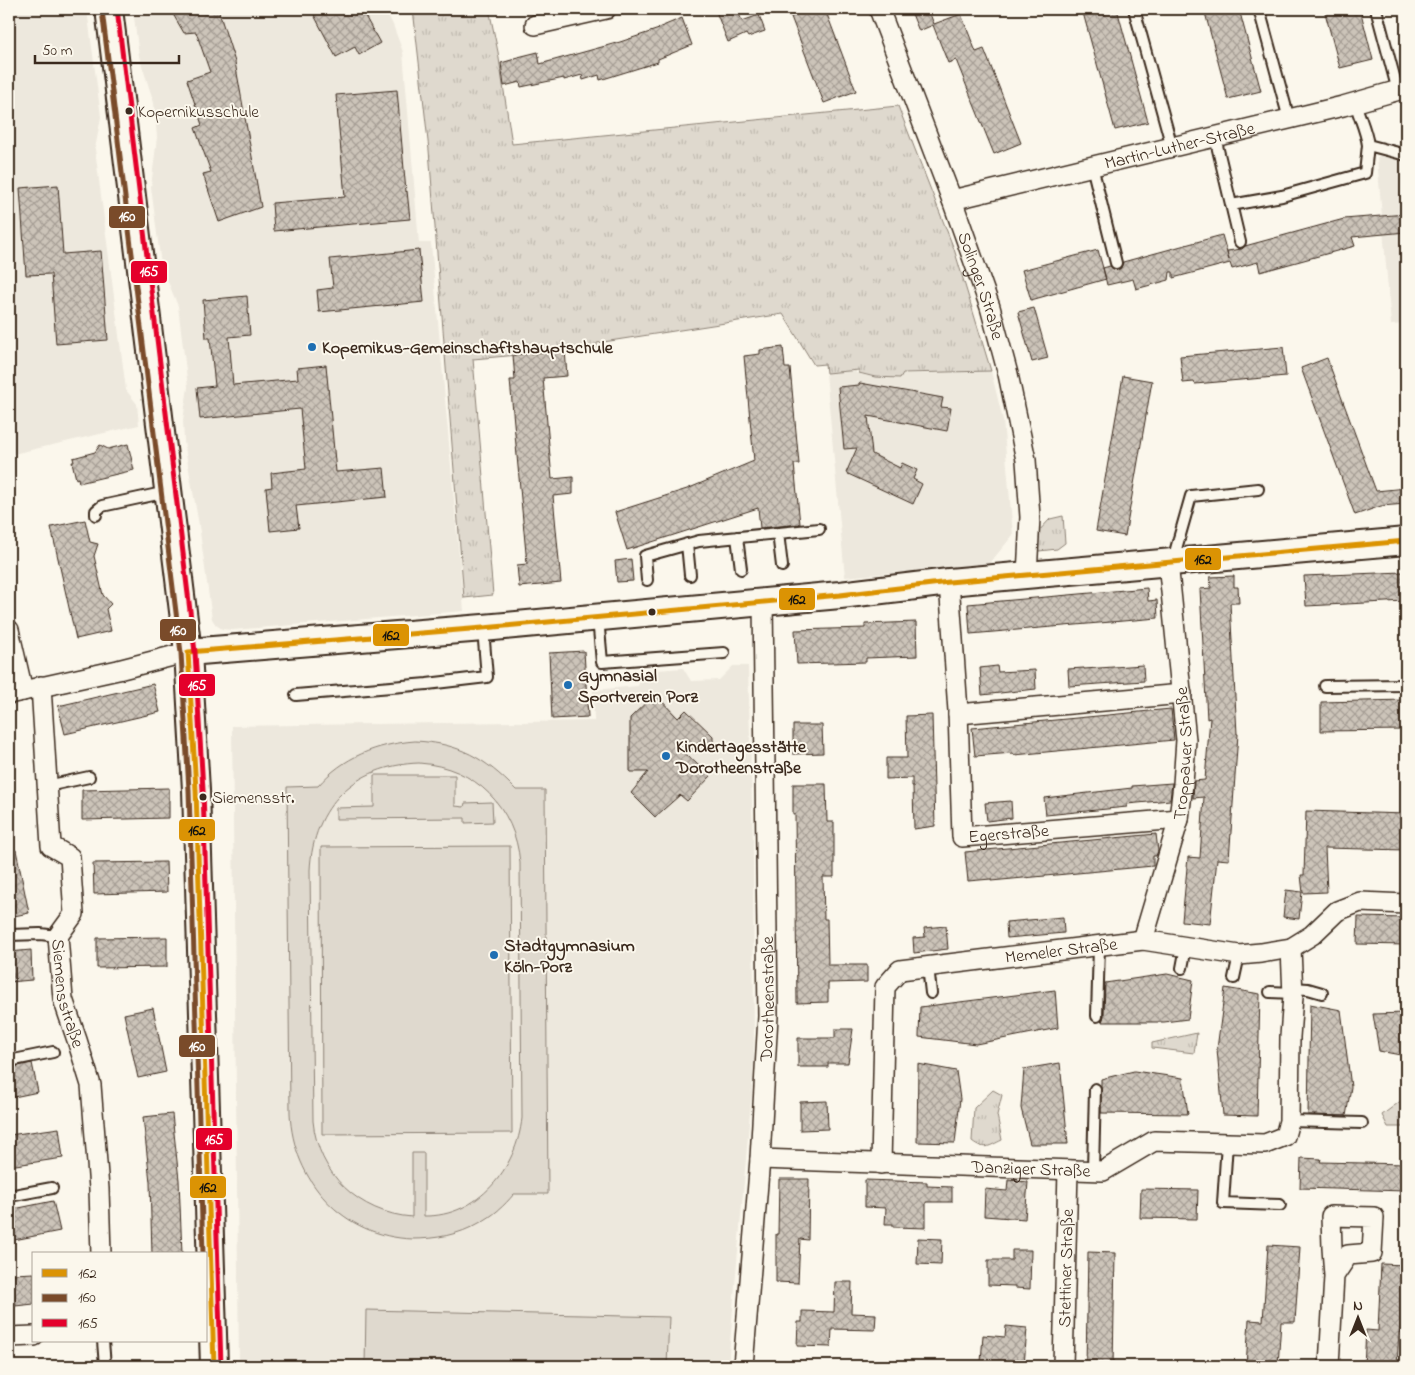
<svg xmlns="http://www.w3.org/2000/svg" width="1415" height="1375" font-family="'Indie Flower',sans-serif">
	<defs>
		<pattern id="grass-tufts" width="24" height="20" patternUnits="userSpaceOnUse" patternTransform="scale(1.25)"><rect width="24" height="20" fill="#dfd9ce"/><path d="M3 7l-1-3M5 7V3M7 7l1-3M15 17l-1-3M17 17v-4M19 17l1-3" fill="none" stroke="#c0bab0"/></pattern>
		<pattern id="building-cross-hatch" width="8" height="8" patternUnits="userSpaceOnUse" patternTransform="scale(1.25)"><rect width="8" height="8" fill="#ccc4b9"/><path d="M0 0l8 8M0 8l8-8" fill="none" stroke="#a79f96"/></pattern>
	</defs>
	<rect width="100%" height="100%" fill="#fbf7ec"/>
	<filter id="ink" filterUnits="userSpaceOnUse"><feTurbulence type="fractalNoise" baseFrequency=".02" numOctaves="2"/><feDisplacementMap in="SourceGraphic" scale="10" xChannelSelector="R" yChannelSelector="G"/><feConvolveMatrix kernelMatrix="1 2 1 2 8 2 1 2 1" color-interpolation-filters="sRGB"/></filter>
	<g filter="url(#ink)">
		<path fill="#ede8dd" d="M9 9H87L101 117 95 149 126 390 137 404 139 425 9 455Z
			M133 9H385L393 25 403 52 419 243H431L464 611 233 630 222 629 216 625 212 619 199 525 184 442 183 420 188 387 178 306 161 265 151 187 157 137 154 103 139 56Z
			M1380 156 1399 158 1406 161V324L1391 325 1377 157Z
			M856 370V373L869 376 899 378 902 374 991 371 1003 420 1013 535 989 564 845 577 826 373Z
			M733 666H748L753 842 754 1066 728 1366H239L232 726 594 721 593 690 638 686 644 671 683 668 691 681 719 680Z"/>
		<path fill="url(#grass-tufts)" stroke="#8d8276" d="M413 9H489L498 52 512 144 898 106 954 249 991 371 903 373 900 378 875 377 859 373V370L826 373 825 364 814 365 783 314 597 343V348L473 359 493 595 464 598 429 150Z
			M1063 516 1065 543 1057 549 1039 551 1036 543 1037 533 1050 519Z
			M1197 1033 1194 1053 1152 1048V1043Z
			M993 1090 1002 1095 997 1115 1002 1140C989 1146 985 1151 972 1141L974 1108Z
			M1406 1097V1127H1388L1382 1115Z"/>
		<path fill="#dfd9ce" stroke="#8d8276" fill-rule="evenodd" d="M415 741C459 743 485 758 516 790H545L548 1194H514C504 1206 493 1216 479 1223 459 1235 435 1239 413 1239 343 1237 293 1181 290 1113L287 787 318 786C343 757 377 744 415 741ZM419 763C476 767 515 807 520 863L522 1118C517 1168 478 1217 424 1216V1153H412V1217C359 1213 318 1174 313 1121L310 870C313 806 355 765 419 763Z
			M374 775H455V806L464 807 465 803 492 802 493 822 465 823V818L336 819V808L374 807Z
			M510 846 512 1133 322 1134 321 847Z
			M366 1310 669 1317 667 1366H365Z"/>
		<path fill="url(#building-cross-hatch)" stroke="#3b2a1e" d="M170 9H218L235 62 261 207 219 222 203 174 211 172 195 128 202 125 187 80 210 72 196 32 184 33Z
			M326 9H361L380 43 359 55 355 47 336 57 314 15Z
			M715 9H737L742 21 759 15 765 31 748 37 746 34 728 42Z
			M788 9H825L856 91 824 103Z
			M910 9H928L934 24 961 14 976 52 984 49 1021 143 994 154 956 60 948 63 933 25 919 31Z
			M1082 9H1117L1148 122 1115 130Z
			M1204 9H1239L1261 91 1228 99Z
			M1324 9H1360L1373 60 1340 68Z
			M682 18 692 45 658 59V62L600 80 599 75 583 80 582 75 564 80V78L521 87 520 82 504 86 501 63 515 59 514 58 538 52 540 64 620 42 659 29 658 28Z
			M397 90 406 192 407 191 410 219 274 231 272 203 345 197 336 95Z
			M58 185 63 254 101 251 108 340 56 344 51 274 26 275 20 188Z
			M1406 214V232L1352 237 1355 246 1260 272 1258 262 1232 269 1230 263 1173 278V272H1170L1169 280 1136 289 1133 279 1107 285 1103 268 1110 266 1114 269 1118 270 1121 268 1123 262 1222 235 1229 260 1227 251 1242 249 1245 246 1344 219Z
			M419 250 424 302 319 312 317 290 333 288 330 259Z
			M1098 250 1106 279 1031 300 1022 270Z
			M247 296 250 335 229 337 233 385 298 379 297 368 326 365 336 472 384 468 387 497 296 506 299 528 270 531 266 488 272 487 271 473 306 469 300 409 200 419 197 388 215 386 210 338H206L203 300Z
			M1034 308 1048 358 1032 362 1018 312Z
			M783 347 785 368H790L799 464H794L800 524 760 528 758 508 627 550 615 512 687 489 754 461 744 356 760 354V350Z
			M1283 347 1286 376 1195 384 1194 382 1183 383 1180 356Z
			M565 350 567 376 543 378 552 479 573 477V494L553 496 561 583 519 587 517 565 527 564 510 380H515L513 355Z
			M1327 358 1376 491 1406 488V504L1381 506 1355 515 1301 368Z
			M1123 376 1152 381 1125 536 1096 531Z
			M860 383 943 398 941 407 951 408 947 431 868 416 872 454 900 468 902 463 917 470 913 479 922 484 913 504 846 473 857 448 844 449 838 387 859 385Z
			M128 444 134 470 79 483 78 478 76 479 72 462H74L73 458 95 452 100 445 108 449Z
			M85 520 90 542 98 544 94 556 103 595 111 604 106 609 111 631 76 639 51 527Z
			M631 559 633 581 617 582 615 561Z
			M1403 572V583H1406V601L1306 606 1304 576Z
			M1234 576V587H1238L1239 603H1230L1237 734H1238L1229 860 1217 859 1210 924 1182 921 1188 857 1200 858 1204 797 1193 798 1194 781 1205 780 1210 718 1207 719 1200 589 1211 588 1210 577Z
			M1147 588 1148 601 1157 600 1158 618 970 634 968 604Z
			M916 622 917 656 866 658V662L797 664 795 630 865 628V624Z
			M584 651 588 717 552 719 549 653Z
			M1143 665 1144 681 1069 686 1068 669 1084 668V669Z
			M997 666 998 672 1035 670 1036 689 982 695 980 668Z
			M153 684 160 712 65 734 58 706Z
			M655 694 678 718 686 710 713 736V750H681L711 776 687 801 680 795 655 817 631 793 648 772H630V718Z
			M1406 700V730L1321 731V702Z
			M1171 709 1174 740 1014 755 1013 753 975 756 972 728Z
			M932 715 935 826 914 829 913 786H912V778L886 779V758H907L906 716Z
			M793 725H822L823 753 793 754Z
			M1172 783 1170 800 1127 804V807L1046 815 1044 798 1132 788V786Z
			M793 784H826L827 822H834V877H823L824 919H827L828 965H867V982L828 983V1002L797 1003 795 814H793Z
			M169 788V818L82 820V790Z
			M1011 801 1012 818 987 821 985 803Z
			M1306 811 1406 814V850L1325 848 1327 892 1303 893 1301 875H1304Z
			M1156 834 1158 851 1156 856H1153V866L991 881V879L968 881 965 852Z
			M9 850H16L29 913 9 917Z
			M166 862 167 892 94 894 93 863Z
			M1286 890 1302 892 1299 919 1283 917Z
			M1063 917 1064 933 1007 938 1006 922Z
			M1358 917 1406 918V945L1357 944Z
			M946 926 948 949 914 953 913 938 925 937 924 928Z
			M167 937V967L97 968V938Z
			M31 950 32 980 9 982V952Z
			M1167 974 1193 980 1188 1019 1164 1022H1102L1104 1016 1105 983Z
			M1225 988 1260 994 1257 1116 1223 1115 1217 1049Z
			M1055 990 1058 1028 976 1044 919 1037 920 1007Z
			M1310 1004 1341 1010 1351 1087 1346 1116 1308 1115Z
			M153 1008 166 1072 138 1078 124 1014Z
			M1406 1013V1056L1379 1051 1373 1014Z
			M835 1029H853L848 1063H828V1067H798V1038H835Z
			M32 1063 38 1092 9 1098V1068Z
			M1060 1063 1068 1144H1030L1021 1108 1024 1069Z
			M918 1064 956 1071 960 1099 955 1143 917 1142Z
			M1134 1071 1183 1078 1188 1114 1101 1113V1079Z
			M827 1101 828 1129 800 1130V1102Z
			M172 1114 179 1180 182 1254H152L150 1182 143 1117Z
			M59 1128 63 1158 9 1166V1135Z
			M1301 1158 1321 1159 1320 1162 1406 1164V1191L1300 1188Z
			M779 1179H809L808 1240 800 1239 798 1283 776 1282V1234H778Z
			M865 1180 927 1182V1186L952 1187V1202H926V1228L893 1227V1224H885L886 1208 865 1207Z
			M1008 1180 1028 1182 1025 1219 984 1216 985 1189 1007 1191Z
			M1141 1189 1198 1190 1197 1219 1140 1218Z
			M53 1201 60 1231 9 1241V1210Z
			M918 1238 942 1239 941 1265 917 1264Z
			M1268 1245 1300 1247 1295 1322H1281L1278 1365H1263V1366H1246L1249 1320 1263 1321Z
			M1012 1250H1031L1030 1289 1015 1288V1286L988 1285V1260H1012Z
			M1088 1252 1115 1253 1113 1366H1086Z
			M1381 1264 1406 1265V1332H1399L1397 1366H1364L1366 1330 1378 1331Z
			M34 1273V1304L15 1306 13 1274Z
			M835 1282H852L851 1313 876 1314 875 1330 832 1329 831 1347 797 1346 798 1322H802V1311L834 1312Z
			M1006 1326 1027 1328 1024 1366H1008L1009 1364 981 1362 983 1335 1005 1337Z"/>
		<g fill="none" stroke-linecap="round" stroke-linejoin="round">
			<g stroke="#3b2a1e" stroke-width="14">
				<path id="lane" d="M1134 9 1172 147
					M1259 9 1289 119
					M1376 9 1398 91
					M1355 102C1359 117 1366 130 1368 145L1406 155
					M1215 137 1240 242
					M1092 166 1116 263
					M1231 205 1282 196 1365 173 1368 145
					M96 515V511L102 506 167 492
					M778 533 782 566
					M737 537 741 569
					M687 544 690 575
					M1177 561 1176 549 1191 496 1258 489
					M647 580 645 556 699 541 819 529
					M598 618 602 662 724 653
					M1325 686 1406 685
					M296 695 427 684 487 677 483 629
					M47 786 89 777
					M9 935 40 934 58 936
					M928 966 931 993
					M1182 968 1186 947
					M1234 978 1239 955
					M1293 988 1308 989 1322 993
					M1270 992 1293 993
					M1097 1016 1099 946
					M9 1061 53 1052
					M1289 1121 1362 1123
					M1227 1143 1223 1203 1280 1205
					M1093 1170 1095 1089
					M9 1196 52 1188
					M103 1341 105 1366"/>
			</g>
			<g stroke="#3b2a1e" stroke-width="22">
				<g id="street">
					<path id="s1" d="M879 9 952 200 990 307 1008 374 1026 460 1030 517 1027 575"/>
					<path d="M535 25 606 9"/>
					<path id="s2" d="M952 200 1343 106 1406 88"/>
					<path id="s3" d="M949 582 958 711 962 837 1179 819"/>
					<path d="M9 630 23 691"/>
					<path id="s4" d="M41 686 51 846 70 857 74 914 58 936 63 999 77 1040 91 1085 99 1189 101 1254"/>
					<path d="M9 694 118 670 188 652"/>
					<path d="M958 714 1182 694"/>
					<path id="s5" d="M1143 940 1179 819 1183 784 1186 740 1168 562"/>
					<path id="s6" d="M760 1159 1103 1171 1154 1141 1265 1144 1285 1136 1289 1121 1290 1037 1293 996 1291 948"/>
					<path id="s7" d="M881 1164 885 987 900 970 1143 940 1239 955 1261 953 1291 948 1312 935 1337 911 1360 902 1406 904"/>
					<path d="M9 1337 34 1336"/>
					<path id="s8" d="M743 1366 760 1159 768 1016 763 602"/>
					<path id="s9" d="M1063 1366 1068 1170"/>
					<path d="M1329 1366 1334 1276 1332 1248 1331 1216 1374 1217 1372 1253 1348 1255 1334 1276"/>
				</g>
			</g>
			<g stroke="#3b2a1e" stroke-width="30">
				<path id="secondary" d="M109 9 188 652 196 790 214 1366
					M188 652 483 628 840 595 949 582 1406 541"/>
			</g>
			<use href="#lane" stroke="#fbf7ec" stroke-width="10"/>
			<use href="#street" stroke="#fbf7ec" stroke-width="19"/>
			<use href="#secondary" stroke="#fbf7ec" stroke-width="26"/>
			<g stroke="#fbf7ec" stroke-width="9">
				<path id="bus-1" d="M188 652 483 628 840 595 949 582 1406 541
					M188 652 196 790 214 1366"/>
			</g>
			<g stroke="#fbf7ec" stroke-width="9">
				<path id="bus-2" d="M102 10 181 653 189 790 203 1254"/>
			</g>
			<g stroke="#fbf7ec" stroke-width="9">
				<path id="bus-3" d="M117 9 195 652 203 790 221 1366"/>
			</g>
			<use href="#bus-1" stroke="#db9304" stroke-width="5"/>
			<use href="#bus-2" stroke="#7a4b2a" stroke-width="5"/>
			<use href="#bus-3" stroke="#e4002b" stroke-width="5"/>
		</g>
	</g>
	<g fill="#3b2a1e" stroke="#fbf7ec" stroke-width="2">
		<circle cx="129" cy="111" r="4.5"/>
		<circle cx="652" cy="612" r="4.5"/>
		<circle cx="203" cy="797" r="4.5"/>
	</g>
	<g fill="#1f6fb2" stroke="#fbf7ec" stroke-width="2">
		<circle cx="312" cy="347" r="5"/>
		<circle cx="568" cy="685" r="5"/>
		<circle cx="666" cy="756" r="5"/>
		<circle cx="494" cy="955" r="5"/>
	</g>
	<g text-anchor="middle" stroke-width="4" stroke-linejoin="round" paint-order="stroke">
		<g font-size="17" fill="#3b2a1e" stroke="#fbf7ec" text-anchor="start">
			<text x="138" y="117">Kopernikusschule</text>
			<text x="212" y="803">Siemensstr.</text>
		</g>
		<g font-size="18" fill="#3b2a1e" stroke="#fbf7ec">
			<text dy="6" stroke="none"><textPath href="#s2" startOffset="234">Martin-Luther-Straße</textPath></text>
			<text dy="6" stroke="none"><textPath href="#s1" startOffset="295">Solinger Straße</textPath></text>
			<text dy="6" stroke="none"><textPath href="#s5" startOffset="192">Troppauer Straße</textPath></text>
			<text dy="6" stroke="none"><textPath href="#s3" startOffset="302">Egerstraße</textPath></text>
			<text dy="6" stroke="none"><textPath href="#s7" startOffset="362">Memeler Straße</textPath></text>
			<text dy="6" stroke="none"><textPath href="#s4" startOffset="325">Siemensstraße</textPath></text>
			<text dy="6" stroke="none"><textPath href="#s8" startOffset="368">Dorotheenstraße</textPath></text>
			<text dy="6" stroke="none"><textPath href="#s6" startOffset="271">Danziger Straße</textPath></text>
			<text dy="6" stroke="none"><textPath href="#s9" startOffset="98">Stettiner Straße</textPath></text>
		</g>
		<g font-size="18" font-weight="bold" fill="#3b2a1e" stroke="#fbf7ec" text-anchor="start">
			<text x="322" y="353">Kopernikus-Gemeinschaftshauptschule</text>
			<text x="578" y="681">Gymnasial<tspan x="578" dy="21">Sportverein Porz</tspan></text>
			<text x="676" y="752">Kindertagesstätte<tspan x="676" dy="21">Dorotheenstraße</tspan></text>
			<text x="504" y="951">Stadtgymnasium<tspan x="504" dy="21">Köln-Porz</tspan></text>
		</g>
	</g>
	<g stroke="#fbf7ec" stroke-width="2">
		<rect x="108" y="205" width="38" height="24" rx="5" fill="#7a4b2a"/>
		<rect x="130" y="260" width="38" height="24" rx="5" fill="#e4002b"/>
		<rect x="1184" y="547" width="38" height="24" rx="5" fill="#db9304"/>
		<rect x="778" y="587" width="38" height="24" rx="5" fill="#db9304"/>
		<rect x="159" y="618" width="38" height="24" rx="5" fill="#7a4b2a"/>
		<rect x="372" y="623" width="38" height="24" rx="5" fill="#db9304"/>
		<rect x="178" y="673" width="38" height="24" rx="5" fill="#e4002b"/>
		<rect x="178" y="818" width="38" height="24" rx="5" fill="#db9304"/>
		<rect x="178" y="1034" width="38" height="24" rx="5" fill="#7a4b2a"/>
		<rect x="195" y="1127" width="38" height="24" rx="5" fill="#e4002b"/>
		<rect x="189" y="1175" width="38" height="24" rx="5" fill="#db9304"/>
	</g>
	<g font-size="14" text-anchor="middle" font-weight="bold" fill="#fff">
		<text x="127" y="221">160</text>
		<text x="149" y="276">165</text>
		<text x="178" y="635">160</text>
		<text x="197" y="690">165</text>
		<text x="197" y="1051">160</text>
		<text x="214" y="1144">165</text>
	</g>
	<g font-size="14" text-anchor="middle" font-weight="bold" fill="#111">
		<text x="1203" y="564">162</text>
		<text x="797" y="604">162</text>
		<text x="391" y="640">162</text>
		<text x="197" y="835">162</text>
		<text x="208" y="1192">162</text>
	</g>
	<rect width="1415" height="1375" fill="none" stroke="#fbf7ec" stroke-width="30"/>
	<rect x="15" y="15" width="1385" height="1345" fill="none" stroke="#3b2a1e" stroke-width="2" filter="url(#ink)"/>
	<rect x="32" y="1252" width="175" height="90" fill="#fbf7ec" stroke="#aea59a"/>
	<rect x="42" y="1269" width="25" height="8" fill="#db9304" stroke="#aea59a"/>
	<text x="78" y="1278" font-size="15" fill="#3b2a1e">162</text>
	<rect x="42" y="1294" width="25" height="8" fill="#7a4b2a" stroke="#aea59a"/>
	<text x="78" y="1302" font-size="15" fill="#3b2a1e">160</text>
	<rect x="42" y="1319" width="25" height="8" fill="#e4002b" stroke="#aea59a"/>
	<text x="78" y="1328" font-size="15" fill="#3b2a1e">165</text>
	<g transform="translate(1358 1318)" stroke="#fbf7ec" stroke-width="4" paint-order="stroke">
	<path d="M0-4L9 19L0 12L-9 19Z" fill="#3b2a1e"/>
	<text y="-8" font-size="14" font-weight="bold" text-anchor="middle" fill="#3b2a1e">N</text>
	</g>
	<path d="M35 55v8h144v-8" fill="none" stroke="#3b2a1e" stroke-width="2.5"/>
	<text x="42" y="55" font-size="15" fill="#3b2a1e" stroke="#fbf7ec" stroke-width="4" paint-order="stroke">50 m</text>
</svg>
